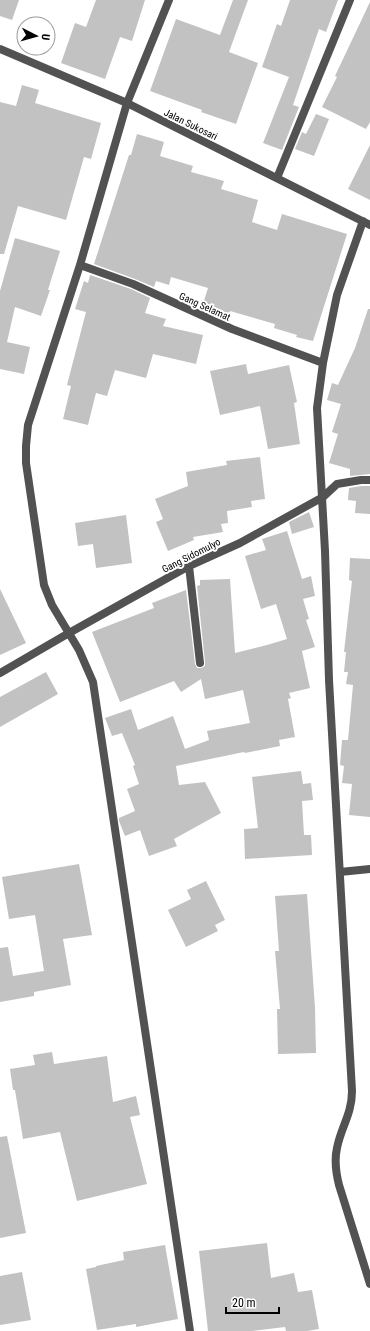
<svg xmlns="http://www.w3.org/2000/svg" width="370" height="1331" font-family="'Roboto Condensed',sans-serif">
	<rect width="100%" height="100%" fill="#fff"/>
	<path fill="#c2c2c2" d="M0 0H19L12 20 0 16Z
		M96 0H145L132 41 120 37 105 79 61 63 75 23 86 27Z
		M233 0H248L229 52 258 63 236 124 201 112 202 110 150 91 176 19 220 35Z
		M290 0H338L326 32 319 29 293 105 299 107 282 150 263 143 289 77 262 67 277 24 281 26Z
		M370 2V122L366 129 322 107 337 77 335 76Z
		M22 85 39 90 35 103 101 123 91 159 84 157 66 220 18 206 4 254H0V102L16 106Z
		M316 114 329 119 314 156 295 149 302 132 306 134Z
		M137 134 164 142 160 156 193 166 191 172 224 181 221 189 258 200 252 222 277 230 282 214 347 234 313 341 296 337 297 335 274 328 275 324 230 311 229 315 202 307 208 288 171 277 169 285 156 281 154 287 135 279 94 264 129 155H131Z
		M370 145V200L348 189Z
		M15 238 60 251 48 290H50L41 316 15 307 7 342 30 347 24 374 0 369V291Z
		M90 275 131 289 150 298 145 313 166 319 163 326 203 335 196 364 153 354 146 378 115 370 107 396 96 393 88 425 63 419 71 386 67 385 86 312 75 309 84 281 88 283Z
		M368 309H370V474L350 476V469L329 463 338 434 332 432 341 404 327 400 332 383 338 385 355 348Z
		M246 364 248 374 289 365 297 402 294 403 300 444 268 449 260 406 220 415 210 371Z
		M260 457 265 499 251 501 252 507 227 511 228 523 221 524 223 532 193 537 194 540 168 551 156 522 163 519 155 499 188 486 186 472 227 465 226 461Z
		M361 486H370V514L355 513 356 501 348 500 349 488Z
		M309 512 314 527 292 534 289 522Z
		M126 515 132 563 96 568 93 544 78 546 75 523Z
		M287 531 302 579 311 576 315 596 303 599 309 619 306 620 315 647 302 651 310 688 289 693 291 698 288 699 295 737 279 740 280 746 245 753 244 752 176 766 179 785 205 782 221 813 174 839 177 846 149 856 140 830 125 836 119 821V818L135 811 127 789 139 784 133 766 135 765 122 733 112 736 105 718 131 709 138 730 173 716 185 749 209 740 207 731 250 723 243 690 205 699 201 679 181 692 174 681 120 702 92 632 154 608 152 603 186 590 195 664 197 668H201L205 666V662L197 586 200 585V580L230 579 235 653 267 645 287 639 276 604 261 609 245 556 266 550 262 539Z
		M350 558 370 559V817L349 815 352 784 342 783 344 766 340 765 342 740H348L353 685 346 684 348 672H344L346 652H344L352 581 349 580Z
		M0 589 26 643 0 655Z
		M46 672 58 694 0 727V697Z
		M301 771 303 784 311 783 313 800 302 801 304 835H311L312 855 245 859 244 829 258 828 252 777Z
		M79 864 92 935 63 939 71 985 34 992V996L0 1002V948L8 947 13 976 44 971 35 915 9 919 2 877Z
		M206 881 225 920 215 925 218 931 186 947 168 910 191 899 187 890Z
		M307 894 315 1008 316 1053 278 1054 277 1009H280L275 951H279L275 896Z
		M52 1052 54 1064 107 1056 113 1102 136 1096 140 1115 130 1117 147 1184 77 1201 60 1132 23 1139 15 1090H13L10 1069 35 1065 33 1055Z
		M7 1136 26 1233 0 1238V1137Z
		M267 1243 271 1278 294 1273 298 1292 312 1290 319 1329 307 1331H286L285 1327 252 1331H208L199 1251Z
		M165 1245 178 1319 136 1327V1324L97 1330 86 1269 96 1267V1266L124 1260 123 1252Z
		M22 1272 31 1320 0 1325V1276Z"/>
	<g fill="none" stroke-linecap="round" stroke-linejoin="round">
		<path stroke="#525252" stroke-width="8" d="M169 0 127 103 80 265 28 425 26 446V463L44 585 52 605 79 650 93 682 190 1331
			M0 49 127 103 370 225
			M277 178 350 0
			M363 221 337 295 323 363 317 408 325 551 329 680 352 1091C352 1114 341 1127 337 1148 334 1161 336 1173 339 1185L370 1284
			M80 265 133 284 232 329 323 363
			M189 566 200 663
			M0 673 69 633 189 566 240 543 323 497 337 484 361 480H370
			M340 872 370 869"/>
	</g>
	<g text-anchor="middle" stroke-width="4" stroke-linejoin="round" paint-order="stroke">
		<g font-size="10" fill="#000" stroke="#fff">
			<text transform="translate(191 124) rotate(26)" y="4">Jalan Sukosari</text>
			<text transform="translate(205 306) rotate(24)" y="4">Gang Selamat</text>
			<text transform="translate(191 555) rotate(-27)" y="4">Gang Sidomulyo</text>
		</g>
	</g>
	<g transform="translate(36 36) rotate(96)"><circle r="19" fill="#ffffff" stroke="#999999"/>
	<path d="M0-3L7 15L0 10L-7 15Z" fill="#000000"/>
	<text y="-6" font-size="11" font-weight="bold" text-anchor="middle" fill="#000000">U</text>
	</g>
	<path d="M226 1307v6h53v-6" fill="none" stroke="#000000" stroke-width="2"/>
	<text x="232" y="1307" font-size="12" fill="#000000" stroke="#ffffff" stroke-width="3" paint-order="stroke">20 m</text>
</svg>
